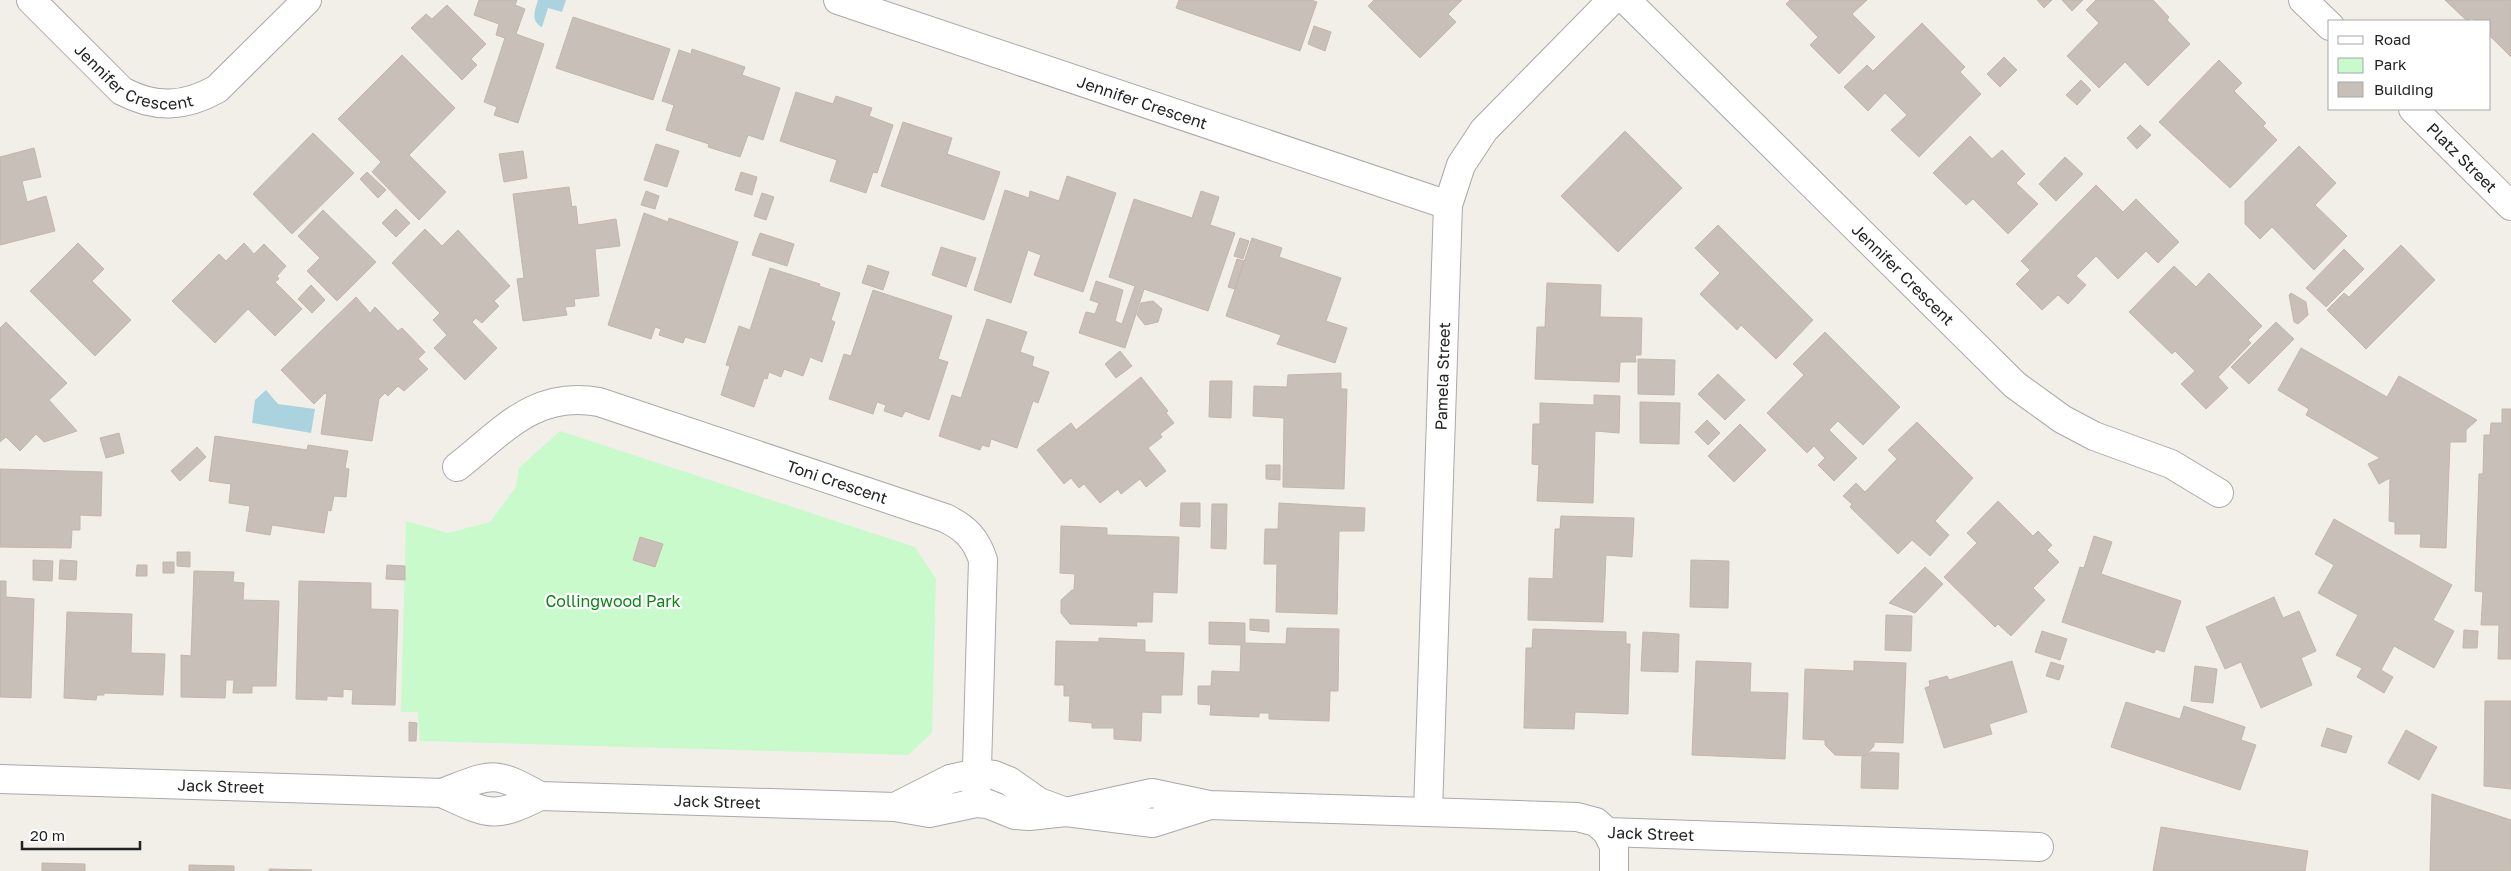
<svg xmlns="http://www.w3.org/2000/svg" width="2511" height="871" font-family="'Golos Text',sans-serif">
	<rect width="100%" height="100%" fill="#f2efe9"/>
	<path fill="#c8facc" d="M560 431 915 547 936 579 932 733 908 755 420 741 418 712H401L406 521 448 533 490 522 516 487 519 468Z"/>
	<path fill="#aad3df" d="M538 0H566L562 12 548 8 542 27C530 21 535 10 538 0Z
		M266 390 278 404 315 409 311 433 252 423 255 400Z"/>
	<path fill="#c7bfb8" stroke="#c4b6ab" d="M479 0H517L515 5 525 9 516 34 544 44 518 123 494 115 497 107 484 102 505 38 496 35 499 24 474 15Z
		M1179 0H1311L1317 2 1300 51 1176 8Z
		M1374 0H1462L1448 14 1456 22 1420 58 1368 6Z
		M1790 0H1867L1852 14 1875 37 1839 74 1810 45 1818 37 1786 4Z
		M2037 0H2052L2044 8Z
		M2062 0H2083L2072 11Z
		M2096 0H2153L2169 17 2167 20 2190 44 2148 86 2125 62 2099 88 2067 56 2099 23 2086 10Z
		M2445 0H2511V57L2490 36V21H2475L2472 18 2467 21Z
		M447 5 486 44 471 59 477 65 462 80 411 28 426 14 432 19Z
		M573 17 670 49 653 100 556 68Z
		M1922 23 1965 67 1960 72 1981 94 1919 157 1891 130 1907 115 1885 93 1868 111 1844 87 1867 65 1873 71Z
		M1314 26 1331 32 1325 51 1308 44Z
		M692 49 745 67 742 75 780 88 763 140 748 135 740 157 708 147 709 144 666 130 674 105 662 101 679 50 691 54Z
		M402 55 455 108 409 155 446 192 419 220 372 172 381 162 338 119Z
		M2004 57 2017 70 2000 87 1987 74Z
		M2219 60 2242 83 2234 91 2266 123 2263 126 2277 140 2230 188 2159 122Z
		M2081 80 2091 90 2077 105 2066 95Z
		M796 92 833 104 836 96 872 108 869 116 893 125 877 173 873 172 866 193 830 181 837 160 780 141Z
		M903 122 952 138 947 154 1000 172 984 220 881 186Z
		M2140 125 2151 135 2137 149 2127 138Z
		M1625 131 1682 188 1618 252 1561 196Z
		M313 133 354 173 292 234 253 194Z
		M1970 136 1992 159 2002 150 2025 174 2016 183 2038 204 2008 234 1973 199 1966 205 1933 173Z
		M656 144 679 151 667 187 644 180Z
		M2299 146 2336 183 2315 205 2347 236 2314 270 2272 227 2260 239 2245 224V201Z
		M34 148 41 177 22 181 27 202 46 196 55 231 0 245V157Z
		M523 151 527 178 504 182 499 154Z
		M2065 157 2083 174 2056 201 2039 184Z
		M367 172 386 190 378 198 360 179Z
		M741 172 757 177 752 195 735 190Z
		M1067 176 1116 193 1083 292 1034 275 1041 255 1028 250 1011 303 974 290 1005 190 1029 198 1030 191 1059 201Z
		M2096 185 2123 212 2136 199 2179 242 2158 263 2146 251 2118 279 2096 256 2076 276 2086 285 2068 304 2058 295 2042 310 2016 284 2030 270 2021 261Z
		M569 187 572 207 576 206 578 225 616 219 620 246 595 249 599 296 574 299 575 306 565 307 567 315 523 321 517 279 524 278 513 194Z
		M646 191 659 196 655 209 641 205Z
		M1201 191 1219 197 1210 225 1235 233 1208 311 1144 289 1125 348 1079 333 1086 312 1095 314 1099 303 1090 300 1096 281 1123 290 1115 321 1122 324 1135 286 1109 277 1134 199 1192 218Z
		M762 193 774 197 766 220 754 216Z
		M396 209 410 223 396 237 382 223Z
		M323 210 376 262 337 301 307 271 320 258 298 236Z
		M644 213 668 222 669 218 738 242 705 343 685 337 683 343 659 335 661 329 655 327 651 339 608 325Z
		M1718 225 1813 320 1776 359 1741 325 1737 330 1700 294 1720 273 1695 248Z
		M425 229 442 246 458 230 510 286 494 301 499 306 482 323 476 318 472 322 497 348 465 380 434 348 447 335 433 320 440 313 392 263Z
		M760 233 794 244 787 266 752 255Z
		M1240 238 1249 241 1243 259 1234 256Z
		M1252 238 1282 248 1279 257 1341 278 1326 321 1347 328 1335 363 1277 344 1281 335 1226 316Z
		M78 243 104 269 92 281 131 320 95 356 30 291Z
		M244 243 254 254 264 244 286 266 277 276 279 279 275 282 302 309 275 336 248 309 215 343 172 301 219 254 226 261Z
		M2401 245 2435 280 2366 349 2327 310 2344 293 2349 297Z
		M941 247 976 258 966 287 932 275Z
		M2344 249 2364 269 2326 307 2306 288Z
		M1237 259 1244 261 1235 289 1228 287Z
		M868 265 889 272 883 290 862 283Z
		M2174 266 2196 287 2209 273 2262 326 2248 340 2251 343 2218 377 2228 388 2206 409 2181 384 2195 371 2175 351 2172 354 2129 312Z
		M770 268 820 284 819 286 840 293 831 320 835 322 822 362 810 357 803 376 784 369 781 377 769 372 767 379 764 378 754 407 721 395 730 366 726 365 739 326 750 330Z
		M1547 283 1601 285 1600 317 1642 318 1641 355H1635L1636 362H1620L1619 382 1535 379 1537 327H1545Z
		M311 285 325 300 312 313 298 299Z
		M873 290 952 316 938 359 948 362 929 420 905 411 902 417 884 411 886 405 877 402 873 414 829 399 844 354 851 356Z
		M2291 293 2306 302 2308 315 2298 324 2294 322 2289 295Z
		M356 297 370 313 375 307 398 331 402 328 425 352 418 359 428 369 404 391 398 386 388 396 385 393 379 399 372 441 321 434 327 394 325 393 314 404 281 370Z
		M1153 301 1162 309 1158 322 1145 325 1137 315 1141 303Z
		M987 319 1027 332 1020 352 1034 357 1032 366 1049 372 1038 403 1033 401 1017 448 991 439 989 447 982 445 980 450 939 436 952 395 961 398Z
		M6 322 67 383 49 400 77 431 44 442 36 434 20 451 6 437 0 442V328Z
		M2276 322 2294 339 2249 384 2231 367Z
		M1825 332 1900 407 1863 445 1838 421 1829 430 1857 458 1834 481 1818 465 1825 458 1814 446 1807 453 1767 413 1804 375 1793 364Z
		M2301 348 2387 397 2399 376 2477 420 2466 430V442H2450L2446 548 2420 547 2421 534H2395V522L2389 521 2390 478 2379 484 2368 464 2380 458 2306 415 2309 409 2278 390Z
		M1120 351 1132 366 1116 378 1105 364Z
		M1638 359 1675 360 1674 395 1638 394Z
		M1341 373V389H1347L1344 489 1283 487 1284 418 1253 416 1254 386 1287 387 1288 375Z
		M1718 374 1745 400 1725 420 1698 394Z
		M1141 377 1168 411 1166 413 1174 423 1160 434 1162 437 1148 448 1166 471 1146 487 1140 479 1121 494 1118 489 1100 503 1084 484 1079 488 1071 478 1064 484 1037 450 1071 423 1076 430Z
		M1210 381H1232L1231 418 1209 417Z
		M1594 395 1620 396 1619 433 1595 431 1593 503 1537 501 1539 465 1532 464 1533 424H1540V403L1594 405Z
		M1640 402 1680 403 1679 444 1640 443Z
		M2502 409H2511V659H2498L2499 625H2481L2483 592 2475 591 2479 474H2483L2484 435H2490L2491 423H2502Z
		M1707 420 1720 433 1708 445 1695 432Z
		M1917 422 1973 478 1935 521 1949 535 1930 556 1912 540 1898 554 1850 507 1852 504 1843 496 1856 483 1865 492 1897 459 1888 450Z
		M1740 424 1766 450 1734 482 1708 456Z
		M119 433 124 453 106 458 100 438Z
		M215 436 307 450 308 445 348 451 345 468 349 469 346 497 334 496 331 511 328 510 324 533 272 525 270 535 246 531 250 506 229 503 231 484 209 481Z
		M197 447 206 457 180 481 171 471Z
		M1266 465H1280V480L1266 479Z
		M0 469 102 472 101 516 80 515V530H72L71 548 0 547Z
		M1998 501 2033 536 2038 531 2052 545 2047 550 2059 562 2033 588 2045 600 2011 636 1998 624 1995 627 1944 577 1977 543 1967 533Z
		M1181 503H1200V527L1180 526Z
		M1279 503 1365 508 1364 531H1339L1337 614 1276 612 1277 564H1264L1265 529H1278Z
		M1212 504H1227L1226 549 1211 548Z
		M1561 516 1634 518 1632 557 1606 555 1603 622 1528 620 1529 578 1553 579 1555 529H1560Z
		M2334 519 2452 585 2433 620 2454 631 2434 668 2394 646 2381 670 2393 677 2384 693 2357 677 2362 668 2336 655 2358 615 2318 593 2334 565 2315 554Z
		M1061 526 1107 528V535L1179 537 1177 593 1153 592 1152 622H1136L1137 626 1070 624 1061 613V600L1072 590H1074L1075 574 1060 573Z
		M2094 536 2112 542 2101 574 2181 601 2164 652 2156 649 2154 653 2062 622 2080 567 2084 568Z
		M640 537 663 544 655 567 633 560Z
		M177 552H190V567L177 566Z
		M33 560 53 561 52 581 33 580Z
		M60 560 77 561 76 580 59 579Z
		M1691 560 1729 561 1728 608 1690 607Z
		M163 562H174V573H163Z
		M137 565H147V576H136Z
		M387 565 405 566V580L386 579Z
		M1925 567 1943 584 1915 613 1889 603Z
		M194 571 234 572 233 582 244 583 243 600 279 601 276 686H252V693H233L234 680H226L225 698 181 697V655L191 656Z
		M0 581H6V597L34 599 31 698 0 697Z
		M299 581 371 583V609L398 610 395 705 352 704 353 690 343 689V697L327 696V700L296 699Z
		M2274 597 2283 618 2299 611 2316 651 2301 658 2312 685 2261 708 2241 662 2225 669 2206 627Z
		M67 612 132 614 131 653 165 654 163 695 104 693V695H97L96 700 64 698Z
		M1886 615 1912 616 1911 651 1885 650Z
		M1250 619 1269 620V632L1250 630Z
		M1209 622 1245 623V643L1286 644 1287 628 1339 629 1338 691H1330L1329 721 1269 719V713H1259V717L1210 715 1211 705 1198 704V686H1211L1212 671 1240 672 1241 645 1209 644Z
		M1533 629 1626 632V644H1630L1628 714 1575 712 1574 729 1524 728 1526 648H1532Z
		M2464 630 2478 631 2477 648H2463Z
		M2042 631 2067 639 2060 660 2035 652Z
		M1643 632 1679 634 1678 672 1641 671Z
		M1099 638 1145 640V652L1184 653 1182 695H1161V713L1142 712 1141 741 1114 739V728H1092V723L1069 721 1070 696H1064V685H1055L1056 641 1099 642Z
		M1696 661 1751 663 1750 692 1788 693 1785 759 1692 755Z
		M1854 661 1906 663 1903 743 1874 742V746L1865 756 1835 755 1825 745V740L1803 739 1805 669 1854 671Z
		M2012 661 2027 712 1989 724 1992 734 1944 748 1925 688 1930 686 1929 681 1947 676 1949 680Z
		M2051 662 2064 666 2059 680 2046 676Z
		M2195 666 2217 669 2213 703 2191 701Z
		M2485 701H2511V789L2484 786Z
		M2126 702 2180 719 2184 706 2245 727 2241 740 2256 745 2240 790 2111 747Z
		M409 722 417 723 416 741H409Z
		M2327 728 2352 736 2346 753 2321 746Z
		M2406 730 2437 747 2419 780 2388 763Z
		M1871 752 1899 753 1898 789 1861 788 1862 757Z
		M2432 794 2511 820V871H2430Z
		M2161 827 2308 851 2305 871H2153Z
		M42 863 85 864V871H42Z
		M189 865 234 866V871H189Z
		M269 869 312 870 269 871Z"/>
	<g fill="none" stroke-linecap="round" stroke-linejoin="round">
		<g stroke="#a9a9a9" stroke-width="30">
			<g id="minor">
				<path id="s1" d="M31 0 122 91C156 109 185 107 217 89L307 0"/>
				<path id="s2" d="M838 0 1448 205"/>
				<path id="s3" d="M1626 0 2015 385 2062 419 2094 436 2171 464 2219 493"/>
				<path d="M2303 0 2330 26"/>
				<path id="s4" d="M2413 109 2511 206"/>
				<path id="s5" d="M457 467C503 431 535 390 599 402L945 518C966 528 976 539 983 560L976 803"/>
				<path id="s6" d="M0 779 442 793C488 814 493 820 540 796"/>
				<path id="s7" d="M442 793C492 774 492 769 540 796L895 807 929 813 976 803 988 804 1015 815 1029 816 1066 812 1153 823 1207 806"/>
				<path id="s8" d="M895 807 950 779 977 773 994 775 1009 781 1039 802 1066 812 1152 793 1209 805 1577 817 1596 822 1607 832 2039 847"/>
				<path id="s9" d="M1428 812 1448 205 1461 165 1484 130 1612 0"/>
				<path d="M1607 832 1614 846V871"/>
			</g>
		</g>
		<use href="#minor" stroke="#fff" stroke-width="28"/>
	</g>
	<g text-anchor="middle" stroke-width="4.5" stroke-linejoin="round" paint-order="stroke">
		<g font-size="16" fill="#222" stroke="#fff">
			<text dy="6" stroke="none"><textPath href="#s1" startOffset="134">Jennifer Crescent</textPath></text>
			<text dy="6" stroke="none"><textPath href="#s2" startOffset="321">Jennifer Crescent</textPath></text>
			<text dy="6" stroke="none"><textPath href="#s4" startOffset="69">Platz Street</textPath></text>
			<text dy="6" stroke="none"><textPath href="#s3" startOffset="390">Jennifer Crescent</textPath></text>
			<text dy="6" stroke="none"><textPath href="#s9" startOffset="436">Pamela Street</textPath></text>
			<text dy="6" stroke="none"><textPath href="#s5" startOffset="414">Toni Crescent</textPath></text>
			<text dy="6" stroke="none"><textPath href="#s6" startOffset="221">Jack Street</textPath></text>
			<text dy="6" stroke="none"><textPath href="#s7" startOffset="282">Jack Street</textPath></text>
			<text dy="6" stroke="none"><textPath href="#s8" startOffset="781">Jack Street</textPath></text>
		</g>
		<g font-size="16" fill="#0c8416" stroke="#fff">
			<text x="613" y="607">Collingwood Park</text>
		</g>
	</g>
	<rect x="2328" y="20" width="162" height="90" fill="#ffffff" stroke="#a7a7a7"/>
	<rect x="2338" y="36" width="25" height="8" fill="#ffffff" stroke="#a7a7a7"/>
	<text x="2374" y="45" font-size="15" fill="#222222">Road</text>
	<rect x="2338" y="58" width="25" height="15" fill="#c8facc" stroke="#a7a7a7"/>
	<text x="2374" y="70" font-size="15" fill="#222222">Park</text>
	<rect x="2338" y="82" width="25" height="15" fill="#c7bfb8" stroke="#a7a7a7"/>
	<text x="2374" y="95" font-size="15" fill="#222222">Building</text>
	<path d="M22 841v8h118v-8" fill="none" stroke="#222222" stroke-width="2.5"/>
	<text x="30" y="841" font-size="15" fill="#222222" stroke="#ffffff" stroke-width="4" paint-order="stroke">20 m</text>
</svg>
